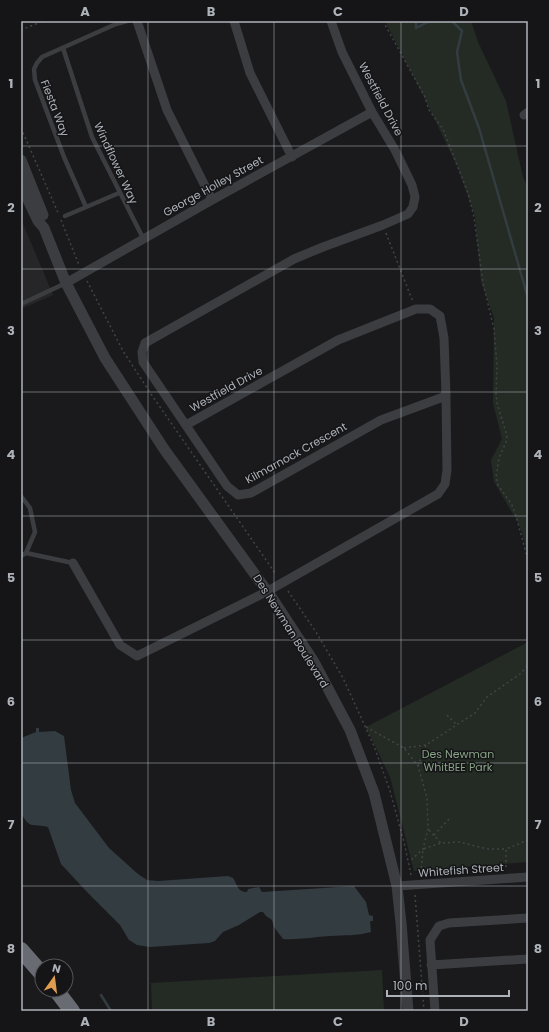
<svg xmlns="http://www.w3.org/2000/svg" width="549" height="1032" font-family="Poppins,sans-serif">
	<rect width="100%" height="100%" fill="#1a1a1c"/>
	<path fill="#262629" d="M21 219 53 295 21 309Z"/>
	<path fill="#242b24" d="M385 21H471L478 42 506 101 523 177 528 188V553L519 524 494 482 491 460 502 439 493 403 494 318 481 282 475 216 457 166 425 99Z
		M528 642V862L414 871 390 777 366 727Z
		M382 970 384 1011H152L151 983Z"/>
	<path fill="#333c41" d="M36 728H39V732L55 731 64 736 71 790 75 803 109 848 138 874 147 880 158 881 228 876 233 878C238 885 237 892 247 892L248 889 259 887 262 892 354 886 366 902 369 915 373 916V921H370L371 932C356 936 345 935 330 936 314 937 299 940 283 939L274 927 272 920 266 916 263 912H260L239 925 223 932 215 941 209 943 150 947 137 945 129 940 120 925 88 893 61 864 48 827C32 823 30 830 21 813V738L36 732Z"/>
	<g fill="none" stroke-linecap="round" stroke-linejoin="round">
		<path stroke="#333c41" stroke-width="2.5" d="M416 21V28L428 22 452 21 462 31 457 52 461 80 479 128 528 298
			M101 995 111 1011"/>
		<path stroke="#414447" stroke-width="1.5" stroke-dasharray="2 3" stroke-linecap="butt" d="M383 21 425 97 429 110 443 129 468 193 474 217 483 283 494 329 497 366 496 394 497 403 507 436 506 442 499 458 496 477 498 485 512 505 516 516 528 560
			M21 30 43 21
			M21 128 59 215
			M61 220 79 265
			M386 233 413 302
			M87 281 123 351 151 394 275 573
			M288 591 316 632 343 678 374 746 390 791 404 842 411 875
			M447 715 457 725
			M366 727 404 748 418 766 427 798 428 829 423 849 409 862
			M404 748 426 745
			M418 766 426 745 475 713 487 697 520 674 528 665
			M429 830 441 843
			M434 835 450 818
			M506 867V849L528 840
			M421 873 423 849 441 843 460 842 487 849H506
			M415 895 424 1011"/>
		<path stroke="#3b3d40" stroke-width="4.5" d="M63 48 92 137 143 238
			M86 207 64 157 35 80 34 69 37 63 42 57 116 24 127 21
			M65 216 119 193
			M21 304 66 283
			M21 496 30 508 35 532 26 553 21 556
			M26 553 73 563"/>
		<path stroke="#3b3d40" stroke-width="9" d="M137 21 167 110 212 200
			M234 21 250 73 292 157
			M331 21 342 52 372 112 395 150 412 185 415 197 413 207 408 214 383 225 323 247 294 259 145 343 142 352 143 362 227 486 238 495 251 493 381 420 446 396
			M524 115 528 112
			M66 283 212 200 372 112
			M73 563 120 645 137 656 268 591 438 494 445 484 447 470 446 396 444 338 440 316 430 309H416L338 340 186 425
			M397 886 528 877
			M431 965 528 959
			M435 1011 430 940 439 926 449 923 528 918"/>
		<path stroke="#3b3d40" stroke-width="11" d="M21 160 43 215
			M21 185 38 221 44 228 66 283 105 358 164 449 272 598 314 662 350 730 374 793 397 886 401 923 408 1011"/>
		<path stroke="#686b71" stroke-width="16" d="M21 950 42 974
			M56 990 72 1011"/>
	</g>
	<path fill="none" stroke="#aeb3ba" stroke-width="1" stroke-opacity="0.55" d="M148 21V1011M274 21V1011M401 21V1011M21 146H528M21 269H528M21 392H528M21 516H528M21 640H528M21 763H528M21 886H528"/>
	<g text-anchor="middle" stroke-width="3" stroke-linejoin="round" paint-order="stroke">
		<g font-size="11" fill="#aeb3ba" stroke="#151517">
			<text transform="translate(381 99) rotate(62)" y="4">Westfield Drive</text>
			<text transform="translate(55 108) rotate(69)" y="4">Fiesta Way</text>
			<text transform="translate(116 163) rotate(65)" y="4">Windflower Way</text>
			<text transform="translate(213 186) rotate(-29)" y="4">George Holley Street</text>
			<text transform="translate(226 389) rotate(-29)" y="4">Westfield Drive</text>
			<text transform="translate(296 453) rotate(-29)" y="4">Kilmarnock Crescent</text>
			<text transform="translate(291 631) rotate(58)" y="4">Des Newman Boulevard</text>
			<text transform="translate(461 870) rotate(-4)" y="4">Whitefish Street</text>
		</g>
		<g font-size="11" fill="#89a387" stroke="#151517">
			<text x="458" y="758">Des Newman<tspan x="458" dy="13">WhitBEE Park</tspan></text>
		</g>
	</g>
	<rect width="549" height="1032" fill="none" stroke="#151517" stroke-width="44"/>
	<g transform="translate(54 978) rotate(14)"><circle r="19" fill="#151517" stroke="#525458"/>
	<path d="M0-3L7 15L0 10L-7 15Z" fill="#df9c4e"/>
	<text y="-6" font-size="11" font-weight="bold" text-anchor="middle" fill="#aeb3ba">N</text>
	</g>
	<path d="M387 990v6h122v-6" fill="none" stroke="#aeb3ba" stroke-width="2"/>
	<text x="393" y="990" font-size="12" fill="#aeb3ba" stroke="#151517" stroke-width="3" paint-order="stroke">100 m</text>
	<rect x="22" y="22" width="505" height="988" fill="none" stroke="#aeb3ba" stroke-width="1.5"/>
	<g font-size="13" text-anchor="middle" font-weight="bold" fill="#aeb3ba">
		<text x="85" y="16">A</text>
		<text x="211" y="16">B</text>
		<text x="338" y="16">C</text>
		<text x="464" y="16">D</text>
		<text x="11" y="88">1</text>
		<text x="538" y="88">1</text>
		<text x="11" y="212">2</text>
		<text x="538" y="212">2</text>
		<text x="11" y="335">3</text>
		<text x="538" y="335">3</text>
		<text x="11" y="459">4</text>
		<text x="538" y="459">4</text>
		<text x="11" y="582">5</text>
		<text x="538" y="582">5</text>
		<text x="11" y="706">6</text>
		<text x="538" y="706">6</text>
		<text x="11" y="829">7</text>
		<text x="538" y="829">7</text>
		<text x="11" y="953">8</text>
		<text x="538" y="953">8</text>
		<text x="85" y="1026">A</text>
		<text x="211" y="1026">B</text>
		<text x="338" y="1026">C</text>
		<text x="464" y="1026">D</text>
	</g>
</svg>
